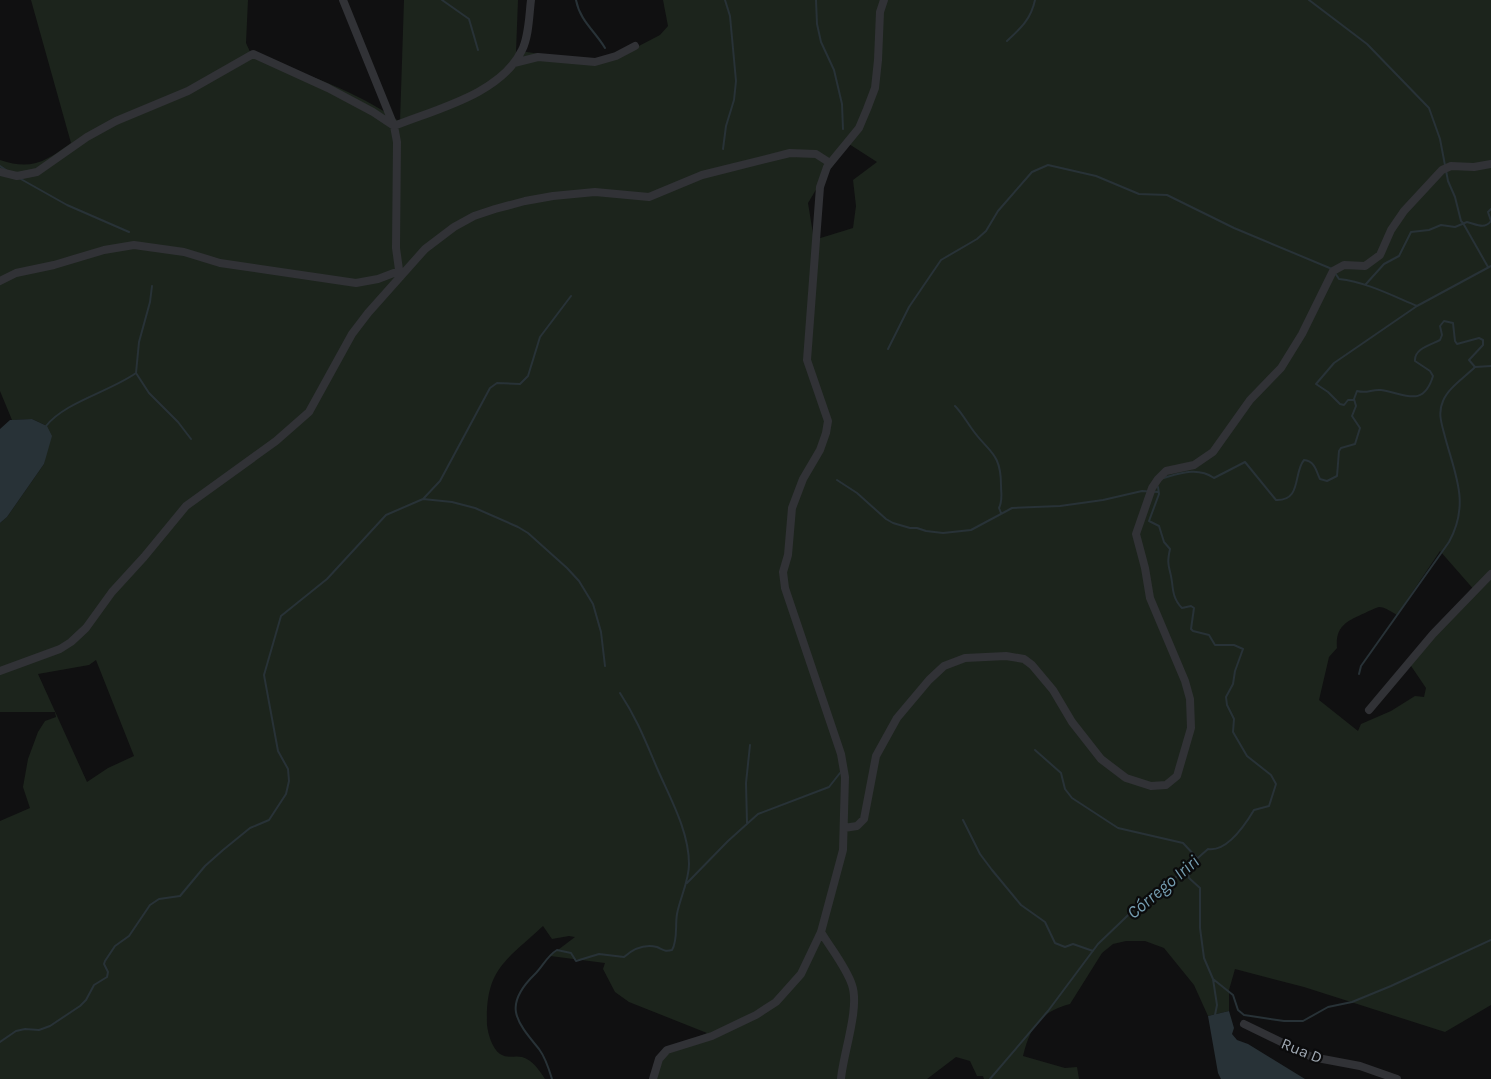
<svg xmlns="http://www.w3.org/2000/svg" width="1491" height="1079" font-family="Karla,sans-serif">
	<rect width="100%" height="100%" fill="#101011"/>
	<path fill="#1c241c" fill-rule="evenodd" d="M31 0H248L246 43 251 54C300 72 357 91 400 122L404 0H518L516 52H527L585 61 612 60 660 35 668 26 663 0H1491V1005L1445 1032 1304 987 1235 969 1229 990V1011L1208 1016 1194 985 1164 948 1145 941H1126L1113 944 1102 953 1070 1004C1040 1012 1030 1027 1023 1056L1065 1068 1077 1067 1079 1079H984L983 1076H977L970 1061 956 1057 927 1079H653L661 1052 707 1033 629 1002 615 992 603 969 605 963 550 956 575 937 569 936 552 939 543 926C506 961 485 968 487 1025 488 1034 492 1048 500 1054 508 1059 514 1055 522 1057 533 1060 539 1070 545 1079H0V821L30 808 23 787 28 759 38 732 45 721 56 717 55 712H0V523L7 517 44 464 47 426 32 419 12 420 0 391V160C32 171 46 161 71 143ZM849 144 877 162 853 180 856 206 853 228 814 240 808 203 820 183ZM1440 551 1476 592 1407 660 1426 688 1424 697 1415 696 1391 711 1361 724 1358 731 1319 700 1329 657 1337 648C1335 626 1347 621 1365 613 1369 611 1375 608 1379 607 1385 607 1392 612 1397 615ZM96 660 134 756 108 768 87 782 38 674 89 665Z"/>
	<path fill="#283237" d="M32 419 47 426 52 436 44 464 7 517 0 523V429L10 420Z
		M1229 1011 1234 1028 1232 1034 1237 1040 1248 1044 1305 1079H1221L1218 1073 1208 1016Z"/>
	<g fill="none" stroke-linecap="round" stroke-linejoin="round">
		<path stroke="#283237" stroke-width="2" d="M442 0 469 19 478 50
			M576 0C580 21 595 31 605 48
			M816 0 817 24 821 42 834 70 842 104 843 129
			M1309 0 1367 44 1429 108 1440 139 1448 181 1455 197 1461 221 1463 223
			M1007 41C1021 28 1031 19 1035 0
			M723 149 726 126 734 100 736 81 730 16 725 0
			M0 166 6 170
			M19 178 67 205 129 232
			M1463 223 1488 267
			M1335 273 1339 279C1366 282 1391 295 1417 306
			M1366 284 1384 264 1399 256 1411 232 1429 230 1441 225 1455 227 1467 222C1476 224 1484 230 1491 221L1488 212 1491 209
			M152 286 150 302 139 342 136 373 149 393 178 422 191 439
			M888 349 909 307 941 260 977 239 986 231 998 211 1032 172 1048 165 1096 176 1139 194 1167 195 1234 228 1332 269
			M1475 367 1491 366
			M1354 400H1348L1344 405 1340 404 1328 392 1316 384 1334 363 1417 306 1491 266
			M955 406C962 413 966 421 972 429 988 452 1001 452 1001 485 1001 494 1003 500 999 508L1001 513
			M46 426C65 402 109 392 136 373
			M1163 478C1181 473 1198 467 1214 478L1245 462 1276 500C1302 501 1293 473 1304 460 1315 461 1316 471 1320 479L1327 481 1337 476 1339 451 1341 448 1355 444 1360 428 1352 416 1356 406 1354 399 1357 391C1368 394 1371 389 1381 390 1404 393 1423 409 1433 376L1430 371 1415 361C1414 349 1430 345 1440 340L1442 335 1440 326 1444 321 1453 323 1455 341 1457 344 1479 338 1483 340V345L1469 360 1475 367
			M837 480 857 493 886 519 893 523 910 528H917L926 531 943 533 971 530 1012 508 1060 506 1103 500 1142 491 1158 492
			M423 499 452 502 475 508 518 527 528 533 567 568 579 581 593 604 601 632 605 666
			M1359 674 1361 666 1449 542C1471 502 1454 473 1444 433 1441 422 1438 412 1443 401 1448 388 1465 377 1475 367
			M1035 750 1061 773 1065 789 1072 798 1118 828 1183 843 1197 858
			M963 820 980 854 992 870 1021 905 1045 922 1055 943 1065 947 1073 944 1093 951
			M747 823 746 783 750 745
			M1187 867 1189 878 1200 888V928L1204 958 1213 979 1217 1005 1215 1015
			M687 883 728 841 758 814 829 787 840 773
			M1213 979 1233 995 1238 1010 1244 1015 1284 1021H1303L1328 1007 1352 1002 1391 986 1491 940
			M0 1042 16 1031 25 1029 39 1030 50 1026 80 1006 86 1000 94 985 107 977 108 972 104 964 105 961 115 946 129 936 150 905 159 899 180 896 205 866 223 850 250 828 269 820 286 794 289 781 288 769 278 751 264 675 281 616 327 579 386 515 423 499 440 481 490 388 497 383 520 384 528 376 540 337 571 296
			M552 1079C549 1069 545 1057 539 1049 515 1020 503 1005 535 974 543 966 547 956 557 950L571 953 576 961 599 954 624 957C633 949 645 944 657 947 664 950 665 952 672 950 678 940 675 925 677 914 680 898 689 881 689 864 689 831 670 798 657 768 645 740 637 719 620 693
			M990 1079 1048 1011 1098 944 1147 897 1175 878 1208 849C1227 852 1245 825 1254 810L1269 806 1276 784 1271 775 1247 756 1233 732 1234 719 1227 705 1226 697 1233 684 1235 671 1243 649 1234 645H1215L1209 635 1193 631 1191 629 1194 608 1191 606 1182 608C1174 600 1173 592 1172 582 1170 566 1166 567 1170 549L1164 542 1159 526 1149 521 1159 494 1158 487"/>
		<path stroke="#313236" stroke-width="8" d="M343 0 394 126 397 142 396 248 400 277
			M514 63 538 57 595 62 616 56 635 46
			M0 172 17 176 37 172 87 137 116 121 188 91 253 54 328 88 373 112 394 126C436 109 501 94 522 50 529 36 529 16 531 0
			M0 281 16 273 54 265 104 250 134 245 184 252 220 263 356 283 378 279 399 271
			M0 671 60 649 71 642 86 628 112 592 144 557 186 506 276 441 309 412 352 334 368 313 425 249 454 227 474 216 495 209 525 201 553 196 595 192 649 197 702 175 790 153 816 154 830 163
			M1369 710 1433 634 1491 574
			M844 828 857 826 864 819 876 756 897 718 929 680 944 666 965 658 1006 656 1024 659 1032 665 1053 690 1072 722 1101 759 1126 778 1151 786 1166 785 1177 776 1191 728 1190 699 1185 681 1150 598 1145 568 1136 534 1152 488 1158 479 1166 471 1194 465 1213 452 1250 400 1281 368 1302 334 1333 271 1344 265 1365 266 1380 255 1391 230 1404 211 1442 170 1451 166 1474 167 1491 164
			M821 932C831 949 846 967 852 985 860 1008 843 1054 841 1079
			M1244 1024 1312 1057 1360 1066 1397 1079
			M653 1079 659 1059 667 1050 712 1036 756 1015 776 1002 801 974 821 932 843 850 845 777 841 754 785 588 783 572 788 555 792 508 803 479 820 450 826 433 828 421 807 360 820 187 827 167 859 128 867 109 875 88 878 60 880 12 884 0"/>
	</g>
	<g text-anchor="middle" stroke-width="4.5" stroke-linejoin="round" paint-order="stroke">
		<g font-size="16" fill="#a0a9b3" stroke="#0b0b0c">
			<text transform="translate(1302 1050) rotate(22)" y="6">Rua D</text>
		</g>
		<g font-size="18" font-style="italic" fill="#759db0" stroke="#0b0b0c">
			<text transform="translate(1163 887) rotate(-40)" y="6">Córrego Iriri</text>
		</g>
	</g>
</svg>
